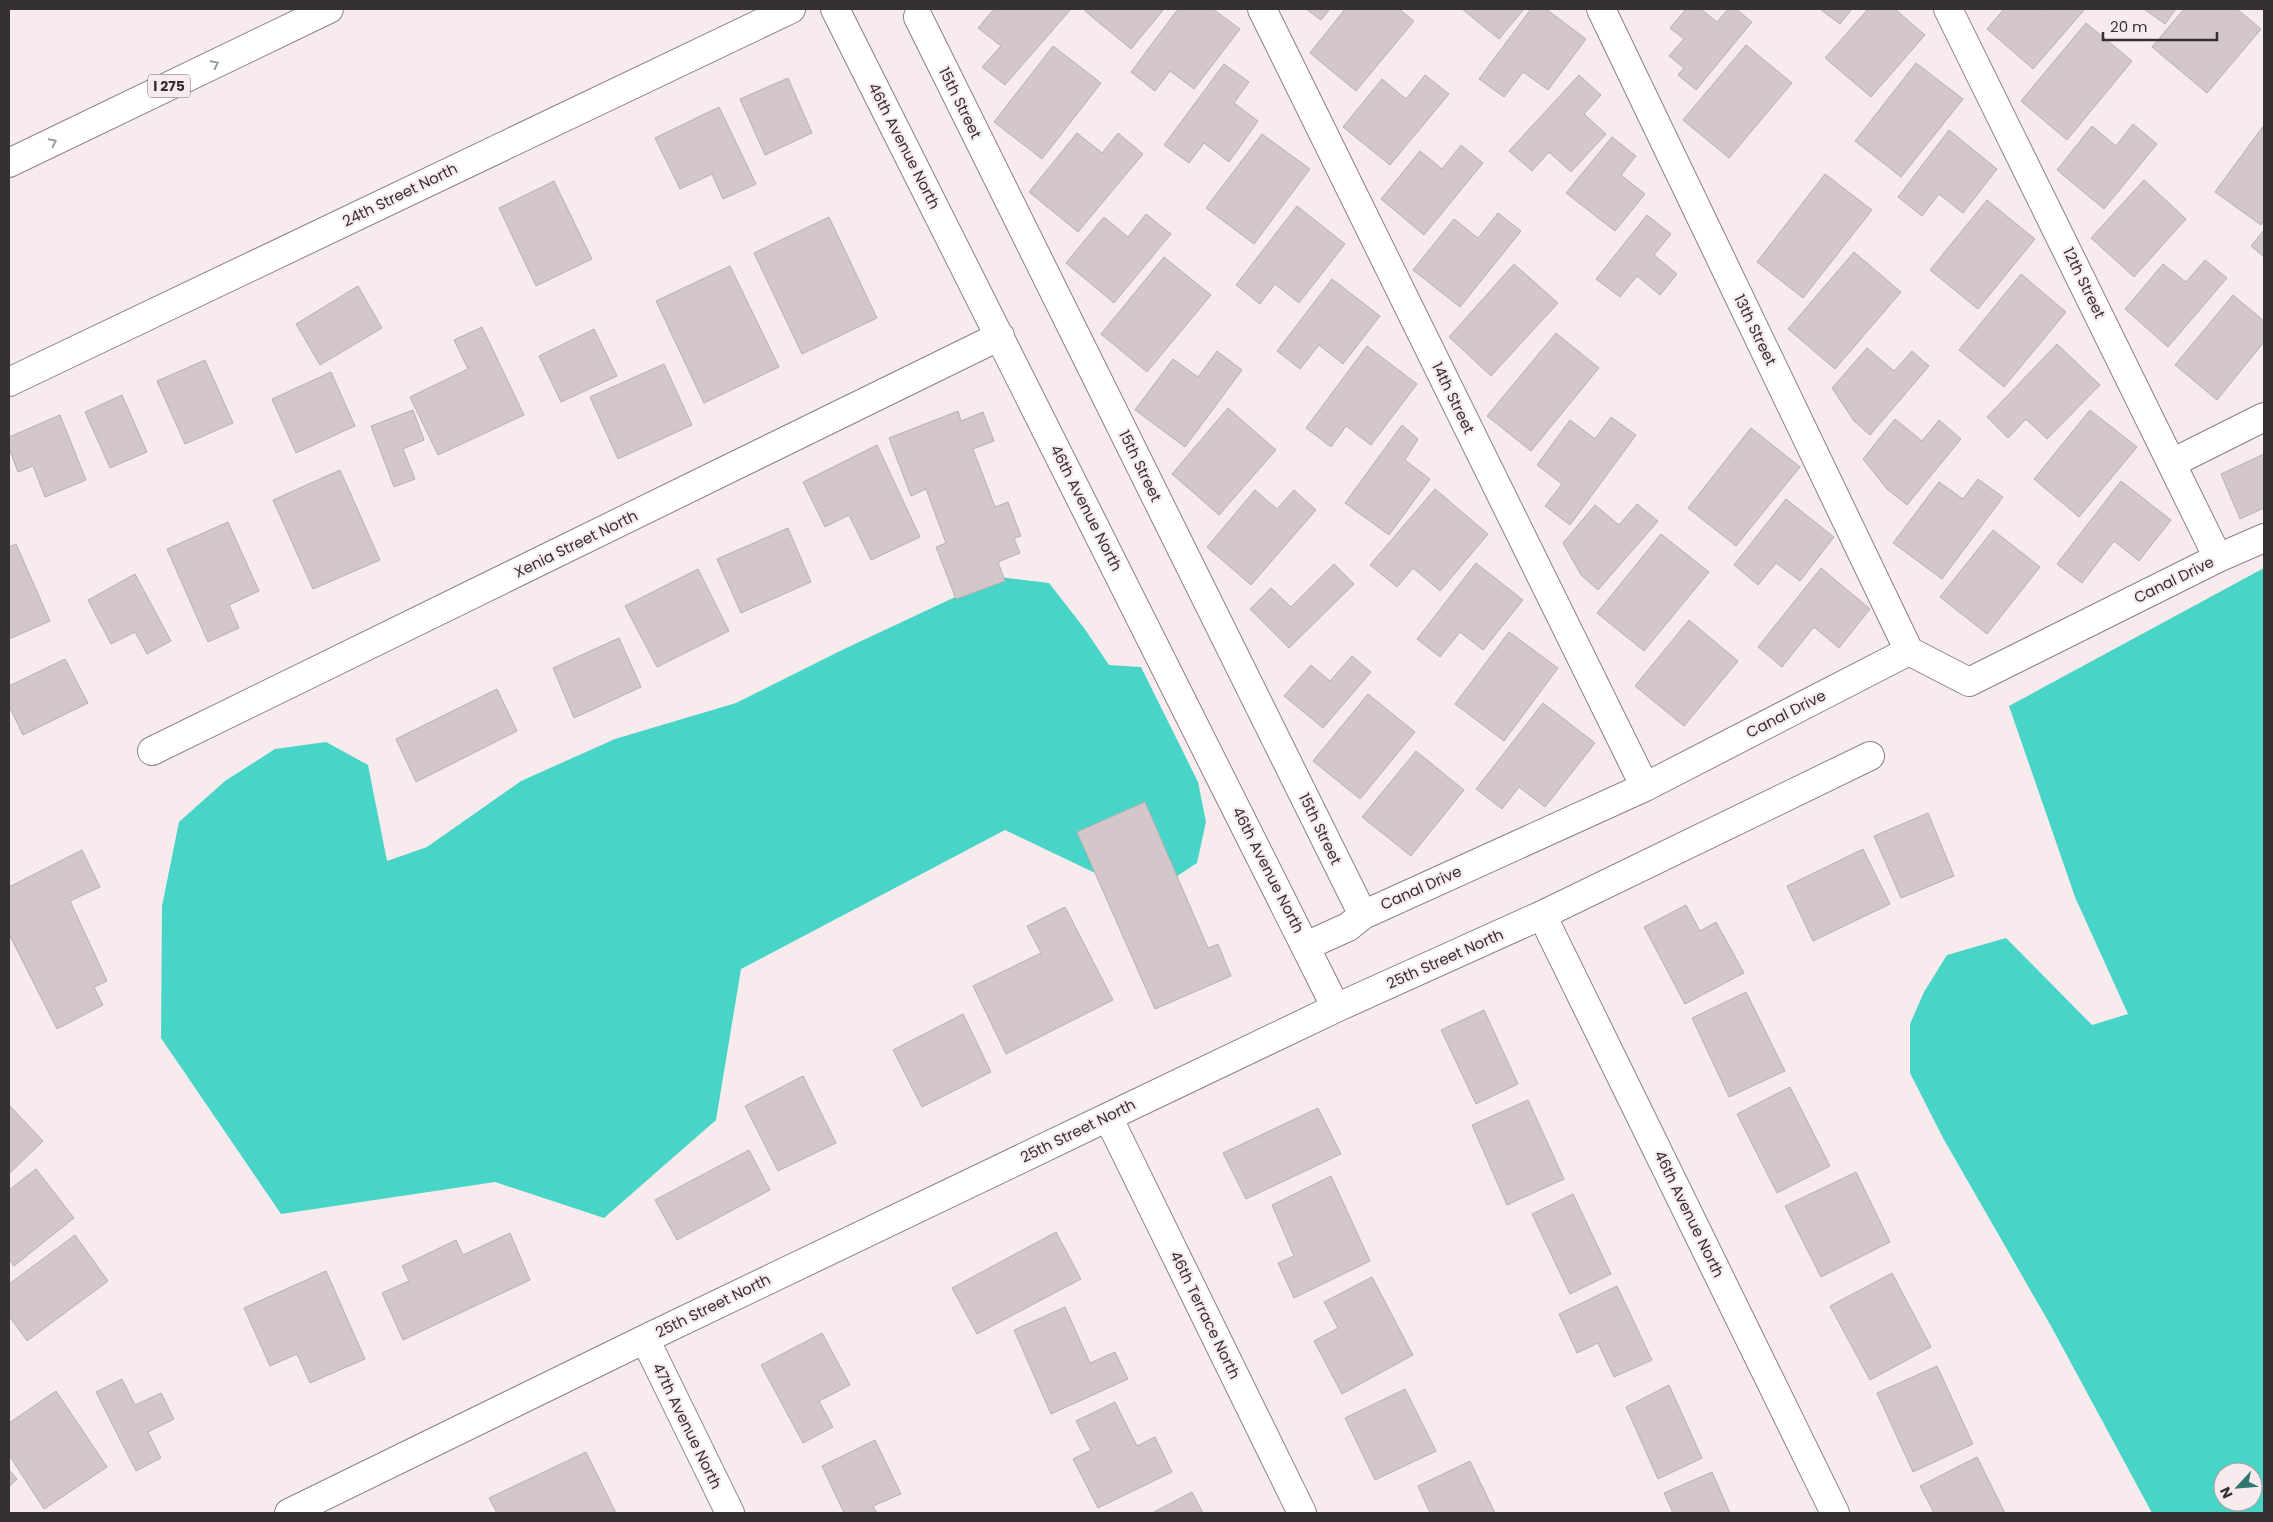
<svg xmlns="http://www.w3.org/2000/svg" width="2273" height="1522" font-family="Poppins,sans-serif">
	<rect width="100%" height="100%" fill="#f7ebed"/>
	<path fill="#48d4c6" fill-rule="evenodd" d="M2264 568V1513H2152L2051 1326 1943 1138 1910 1073V1024L1924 992 1947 955 2006 938 2092 1025 2128 1014 2075 897 2009 706ZM2223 1472H2253V1502H2223Z
		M998 577 1049 583 1084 628 1109 665 1141 667 1198 782 1206 822 1197 863 1151 893 1093 872 1005 830 741 969 716 1120 604 1218 495 1182 281 1214 161 1038 162 906 179 822 225 781 275 749 326 742 368 765 387 861 427 847 521 781 615 739 736 703 842 650Z"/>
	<path fill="#d3c7c9" stroke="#baafb1" d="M994 9H1071L1005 85 982 67 1001 46 978 28Z
		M1087 9H1164L1131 49 1085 11Z
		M1178 9H1213L1240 29 1194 89 1170 71 1155 91 1131 72Z
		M1306 9H1330L1321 20Z
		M1345 9H1399L1414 21 1356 91 1310 53Z
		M1462 9H1524L1499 39Z
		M1531 9H1546L1586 39 1548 90 1523 72 1504 97 1479 79Z
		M1686 9H1701L1717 22 1728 9H1736L1752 22 1696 90 1678 75 1684 68 1669 56 1684 39 1670 28Z
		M1820 9H1852L1840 24Z
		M1868 9H1895L1925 35 1871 97 1825 58Z
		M2004 9H2041L2043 10 2045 9H2085L2033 69 1987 29Z
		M2144 9H2176L2165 24Z
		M2184 9H2237L2261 29 2207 93 2152 47Z
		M2086 23 2132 61 2067 140 2021 101Z
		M1746 45 1792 83 1729 158 1683 120Z
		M1053 46 1101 83 1042 159 994 122Z
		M1916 63 1963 99 1901 177 1855 141Z
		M1224 64 1249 82 1234 103 1258 121 1229 162 1204 143 1189 163 1164 145Z
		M1425 75 1449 94 1390 165 1343 127 1382 79 1406 99Z
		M1579 75 1601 95 1584 114 1606 134 1571 172 1549 152 1532 171 1509 151Z
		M788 78 812 133 765 155 740 99Z
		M719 107 756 184 723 199 712 174 680 189 655 138Z
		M2133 124 2157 144 2104 209 2057 170 2092 126 2116 146Z
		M2264 125V220L2261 225 2215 192Z
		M1949 130 1997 169 1963 213 1939 194 1922 216 1898 197Z
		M1077 133 1102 153 1118 133 1143 154 1078 232 1029 192Z
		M1262 134 1310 169 1254 244 1206 208Z
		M1612 137 1636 156 1621 175 1645 194 1615 231 1566 193Z
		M1461 145 1483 163 1424 235 1381 199 1420 151 1442 169Z
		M1825 174 1872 210 1803 298 1757 262Z
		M2144 180 2186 219 2134 277 2091 238Z
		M554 181 592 259 536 286 499 208Z
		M1987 200 2035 239 1978 309 1930 270Z
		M1297 206 1345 244 1299 303 1275 284 1260 304 1236 285Z
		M1498 213 1521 231 1460 307 1413 270 1454 219 1478 238Z
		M1146 214 1171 234 1114 303 1066 263 1104 217 1128 237Z
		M1647 215 1671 234 1654 255 1677 274 1660 295 1637 276 1620 297 1596 279Z
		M829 217 877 318 802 354 754 253Z
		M2264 230V257L2251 246Z
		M1854 252 1901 292 1835 369 1788 329Z
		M1164 257 1211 295 1147 372 1101 334Z
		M2205 260 2227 278 2168 347 2125 309 2163 264 2186 282Z
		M1514 264 1558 303 1491 376 1449 337Z
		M730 266 779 367 704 403 656 301Z
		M2021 274 2066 312 2004 387 1959 350Z
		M1332 279 1380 316 1343 364 1319 345 1300 369 1277 351Z
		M358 286 382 328 320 365 296 324Z
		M2233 295 2264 321V342L2217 400 2175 365Z
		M482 327 524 415 438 455 410 397 468 369 454 340Z
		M594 329 617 376 561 402 539 356Z
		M1556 333 1599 368 1531 451 1487 416Z
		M2057 344 2100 385 2047 439 2026 419 2008 438 1987 417Z
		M1367 346 1417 384 1371 445 1346 426 1331 447 1306 428Z
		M1867 348 1894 371 1912 351 1929 366 1870 435 1854 421 1832 388Z
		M1217 351 1242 370 1185 447 1135 410 1173 359 1198 377Z
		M205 360 233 423 185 444 157 381Z
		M664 364 692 425 618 459 590 397Z
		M331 372 355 426 296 453 272 399Z
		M122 395 147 452 110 468 85 412Z
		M1228 408 1276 450 1219 515 1172 474Z
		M413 410 424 440 403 449 415 479 394 487 371 426Z
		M2090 410 2137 447 2079 517 2034 479Z
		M958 411 961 421 983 412 994 441 973 449 995 507 1008 502 1021 536 1014 538 1020 553 998 562 1005 581 956 599 936 547 946 543 926 489 911 496 889 438Z
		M60 415 86 480 45 497 33 466 18 472 9 448V437Z
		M1611 417 1636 435 1570 525 1545 506 1562 484 1537 465 1570 420 1595 439Z
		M1895 419 1922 441 1939 420 1961 439 1907 505 1887 489 1863 459Z
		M1402 425 1418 439 1405 460 1430 479 1389 535 1345 503Z
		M1751 428 1800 467 1736 546 1688 508Z
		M877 445 920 537 871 560 849 515 825 527 803 482Z
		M2264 454V508L2240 519 2221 474Z
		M340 470 380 560 313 589 273 500Z
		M1978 479 2003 497 1942 579 1893 543 1939 482 1963 499Z
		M2121 481 2171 520 2139 561 2114 541 2082 583 2057 564Z
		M1435 489 1488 534 1440 591 1413 568 1397 587 1370 565Z
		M1255 490 1277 509 1294 490 1316 510 1251 585 1207 547Z
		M1786 499 1834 537 1800 581 1776 563 1758 585 1734 565Z
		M1637 504 1658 521 1598 590 1581 575 1563 543 1595 505 1619 525Z
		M228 522 259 591 229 605 239 628 208 642 167 549Z
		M788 528 811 582 741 613 717 559Z
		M1993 530 2040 567 1987 634 1940 597Z
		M1661 534 1709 572 1644 651 1597 613Z
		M16 544 50 621 9 639V547Z
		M1476 563 1523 600 1483 650 1460 632 1440 657 1417 639Z
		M1334 564 1354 584 1289 648 1250 609 1271 588 1291 607Z
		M1821 568 1870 609 1839 648 1814 627 1782 667 1758 647Z
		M698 569 729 631 657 667 625 606Z
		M135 574 171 641 147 654 135 632 111 644 88 600Z
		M1689 620 1738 661 1684 726 1635 686Z
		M1509 632 1558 668 1504 741 1455 704Z
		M619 638 641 687 574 718 553 668Z
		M1352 656 1371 672 1323 728 1284 696 1311 665 1330 681Z
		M65 659 88 703 23 735 9 706V686Z
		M497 689 517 731 416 782 396 739Z
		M1368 694 1415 732 1360 799 1313 761Z
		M1543 703 1595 743 1545 807 1519 787 1502 809 1476 789Z
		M1416 751 1464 790 1411 856 1362 817Z
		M1145 802 1208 948 1218 944 1231 976 1155 1009 1077 832Z
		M1928 813 1954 876 1901 898 1874 836Z
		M1863 849 1890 904 1813 941 1787 886Z
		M82 850 100 887 70 901 107 981 94 987 103 1005 57 1029 9 934V887Z
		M1686 905 1700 931 1716 922 1744 973 1685 1004 1644 927Z
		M1065 907 1113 1000 1006 1054 973 986 1041 953 1027 926Z
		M1746 992 1785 1071 1729 1097 1692 1018Z
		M1484 1010 1518 1084 1476 1104 1441 1030Z
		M963 1014 991 1072 922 1107 893 1050Z
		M803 1076 836 1143 778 1171 745 1106Z
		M1790 1087 1830 1166 1777 1193 1737 1114Z
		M1528 1100 1564 1179 1507 1205 1472 1125Z
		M9 1105 43 1141 9 1174Z
		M1318 1108 1341 1154 1246 1199 1223 1153Z
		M749 1150 770 1190 677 1240 655 1200Z
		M36 1169 74 1218 14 1266 9 1259V1190Z
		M1856 1172 1890 1242 1821 1277 1785 1206Z
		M1331 1176 1370 1261 1294 1298 1278 1263 1294 1256 1272 1205Z
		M1573 1194 1611 1274 1570 1294 1532 1214Z
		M1056 1232 1081 1279 977 1334 952 1288Z
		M510 1233 530 1280 403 1340 382 1293 409 1281 402 1266 456 1240 463 1255Z
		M75 1235 108 1281 27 1341 9 1316V1284Z
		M326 1271 365 1359 310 1383 297 1354 270 1366 244 1308Z
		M1892 1273 1931 1347 1870 1380 1830 1306Z
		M1372 1277 1413 1355 1342 1394 1314 1341 1338 1328 1324 1302Z
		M1617 1286 1652 1360 1614 1377 1598 1343 1577 1353 1559 1314Z
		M1065 1307 1090 1363 1115 1352 1128 1379 1051 1414 1014 1330Z
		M822 1333 850 1385 819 1401 833 1427 803 1443 761 1365Z
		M1937 1366 1973 1444 1913 1472 1877 1393Z
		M122 1379 135 1405 161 1393 174 1419 148 1432 161 1458 136 1471 96 1392Z
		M1669 1385 1702 1458 1658 1479 1626 1407Z
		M1405 1389 1436 1451 1375 1480 1345 1418Z
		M56 1391 107 1467 44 1509 9 1455V1423Z
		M1115 1402 1137 1446 1155 1437 1172 1472 1098 1508 1073 1459 1091 1450 1076 1421Z
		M875 1440 901 1494 873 1506 877 1513H844L822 1466Z
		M586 1452 616 1513H497L489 1498Z
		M1977 1457 2005 1513H1934L1920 1486Z
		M1470 1461 1495 1513H1430L1418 1486Z
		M9 1470 17 1479 9 1487Z
		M1712 1472 1730 1513H1673L1664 1493Z
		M1192 1492 1203 1513H1152Z"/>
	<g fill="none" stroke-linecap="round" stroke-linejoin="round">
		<g stroke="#8c8183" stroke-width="30">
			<path id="minor" d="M835 9 1336 1008
				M1262 9 1645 787
				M1601 9 1909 651
				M1948 9 2218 558
				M918 17 1363 915
				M9 382 791 9
				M2172 463 2264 417
				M152 751 1000 336
				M1542 915 1835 1513
				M1306 946 1348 927 1363 915 1645 787 1909 651 1969 682 2218 558 2264 538
				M1108 1117 1302 1513
				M645 1339 730 1513
				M289 1513 645 1339 1108 1117 1336 1008 1542 915 1870 756"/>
		</g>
		<g stroke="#8c8183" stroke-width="30">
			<path id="motorway" d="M9 163 329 9"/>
		</g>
		<use href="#minor" stroke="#fff" stroke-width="28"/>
		<use href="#motorway" stroke="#fff" stroke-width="28"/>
	</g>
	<defs><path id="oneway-chevron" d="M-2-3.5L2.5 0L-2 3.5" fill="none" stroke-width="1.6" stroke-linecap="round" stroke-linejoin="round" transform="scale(1.25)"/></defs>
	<g stroke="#9a9898">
		<use href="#oneway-chevron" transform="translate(215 64) rotate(-26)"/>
		<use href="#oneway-chevron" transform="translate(53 142) rotate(-26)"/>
	</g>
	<g text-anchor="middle" stroke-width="4.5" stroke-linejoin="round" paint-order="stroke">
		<rect fill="#f7ebed" stroke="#6f6969" stroke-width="1" x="148" y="74.5" width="42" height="23" rx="4"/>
		<g font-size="14" font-weight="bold" fill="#353131">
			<text x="169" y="91">I 275</text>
		</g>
		<g font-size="15" fill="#353131" stroke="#f7ebed">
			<text transform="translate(960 103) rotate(64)" y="5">15th Street</text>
			<text transform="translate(904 146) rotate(63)" y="5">46th Avenue North</text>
			<text transform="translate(400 195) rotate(-26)" y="5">24th Street North</text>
			<text transform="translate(2084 283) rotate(64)" y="5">12th Street</text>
			<text transform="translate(1755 330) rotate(64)" y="5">13th Street</text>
			<text transform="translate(1453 398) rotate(64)" y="5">14th Street</text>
			<text transform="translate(1140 466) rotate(64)" y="5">15th Street</text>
			<text transform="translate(1086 508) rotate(63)" y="5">46th Avenue North</text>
			<text transform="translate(576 544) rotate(-26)" y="5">Xenia Street North</text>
			<text transform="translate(2174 580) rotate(-26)" y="5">Canal Drive</text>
			<text transform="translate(1786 714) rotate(-27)" y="5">Canal Drive</text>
			<text transform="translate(1320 829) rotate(64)" y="5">15th Street</text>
			<text transform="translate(1268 870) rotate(63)" y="5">46th Avenue North</text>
			<text transform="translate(1421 888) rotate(-24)" y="5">Canal Drive</text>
			<text transform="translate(1445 959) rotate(-24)" y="5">25th Street North</text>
			<text transform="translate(1078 1131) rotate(-26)" y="5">25th Street North</text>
			<text transform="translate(1689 1214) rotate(64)" y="5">46th Avenue North</text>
			<text transform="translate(713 1306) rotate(-26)" y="5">25th Street North</text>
			<text transform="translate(1205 1315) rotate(64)" y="5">46th Terrace North</text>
			<text transform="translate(687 1426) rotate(64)" y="5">47th Avenue North</text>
		</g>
	</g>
	<rect width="2273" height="1522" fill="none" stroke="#353131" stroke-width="20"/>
	<g transform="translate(2238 1487) rotate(244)"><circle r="24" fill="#f7ebed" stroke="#a9a1a2"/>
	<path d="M0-4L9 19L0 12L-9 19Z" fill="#2f766f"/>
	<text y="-8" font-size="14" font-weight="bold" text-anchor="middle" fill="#353131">N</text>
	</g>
	<path d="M2103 32v8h114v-8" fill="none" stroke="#353131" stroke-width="2.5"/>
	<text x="2110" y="32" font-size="15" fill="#353131" stroke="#f7ebed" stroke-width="4" paint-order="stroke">20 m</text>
</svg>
